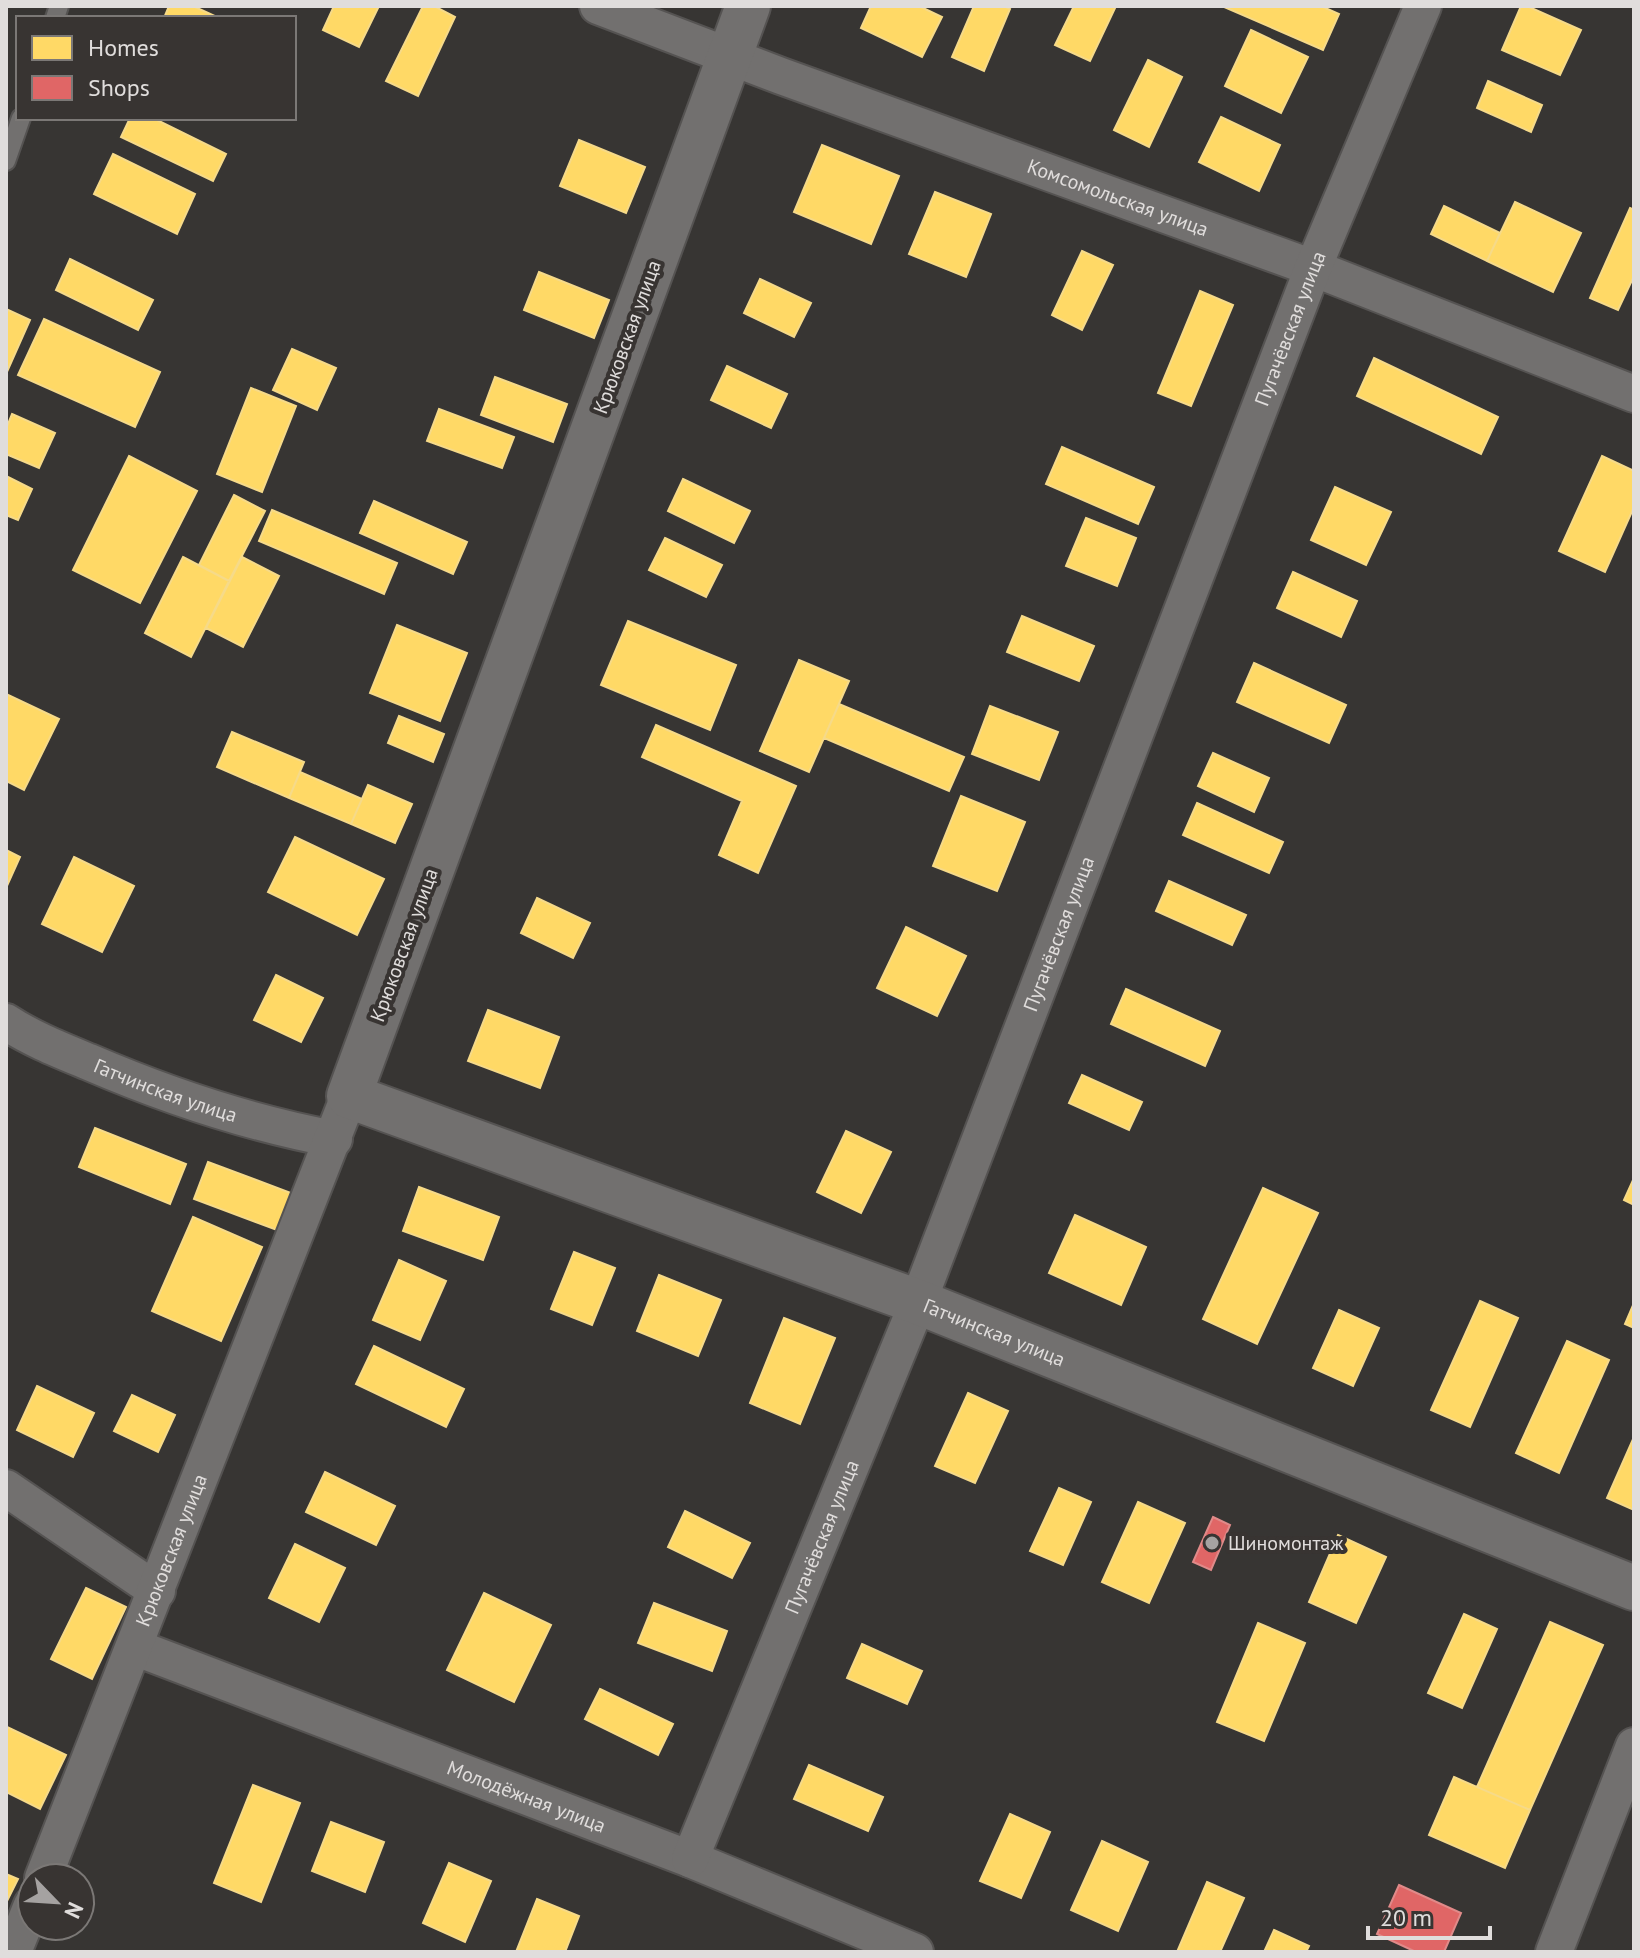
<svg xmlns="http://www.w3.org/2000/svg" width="1640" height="1958" font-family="'PT Sans',sans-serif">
	<rect width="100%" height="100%" fill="#373533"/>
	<path fill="#ffd966" stroke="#f6da89" stroke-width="2" d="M169 6H193L219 18H164Z
		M334 6H379L359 47 323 30Z
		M423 6H434L455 17 418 96 386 81Z
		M871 6H919L942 17 922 57 861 28Z
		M974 6H1004L1010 9 984 71 952 57Z
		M1074 6H1116L1090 61 1055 45Z
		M1222 6H1321L1339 14 1323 50Z
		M1521 6H1527L1581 30 1560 75 1502 50Z
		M1251 30 1308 57 1281 113 1225 86Z
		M1148 60 1182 77 1149 147 1114 130Z
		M1488 81 1542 105 1531 132 1477 108Z
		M1221 117 1280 145 1259 191 1199 162Z
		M130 118H153L226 154 213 181 121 137Z
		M579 140 645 167 626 213 560 186Z
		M822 145 899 176 871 244 794 212Z
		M113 154 195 194 177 234 94 194Z
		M935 192 991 214 966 277 909 254Z
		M1515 202 1581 233 1553 292 1487 261Z
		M1444 206 1500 233 1487 261 1431 234Z
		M1630 208 1634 210V276L1618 310 1590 298Z
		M1082 251 1113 265 1082 330 1052 315Z
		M70 259 153 300 138 330 56 290Z
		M539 272 609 300 594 338 524 310Z
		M760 279 811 303 794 337 744 313Z
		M1200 291 1233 305 1191 406 1158 393Z
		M6 309 30 320 6 374Z
		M44 319 160 372 135 427 18 375Z
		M292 349 336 368 317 410 273 390Z
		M1374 358 1498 417 1481 454 1357 396Z
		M727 366 787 394 771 428 711 400Z
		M495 377 567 404 553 442 481 415Z
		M251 388 296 406 262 492 217 474Z
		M439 409 514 437 502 468 427 441Z
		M12 414 55 433 39 468 6 454V429Z
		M1062 447 1154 487 1138 524 1046 484Z
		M129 456 197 491 140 603 73 570Z
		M1602 456 1634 471V507L1605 572 1559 551Z
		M6 476 32 489 18 520 6 515Z
		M683 479 750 511 734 543 668 511Z
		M1335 487 1391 512 1366 565 1311 540Z
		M234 495 265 511 229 581 199 565Z
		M374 501 467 542 453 574 360 533Z
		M272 510 397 563 384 594 259 541Z
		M1086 518 1136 538 1117 586 1066 566Z
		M665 538 722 565 706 597 649 570Z
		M183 557 229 581 191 657 145 633Z
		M242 557 279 576 243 647 206 628Z
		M1293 572 1357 601 1341 637 1277 608Z
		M1022 616 1094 646 1079 681 1007 652Z
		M628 621 736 665 710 730 601 685Z
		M397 625 467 653 440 721 370 693Z
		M799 660 849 681 809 772 760 751Z
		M1254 663 1346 705 1329 743 1237 702Z
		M6 694 59 719 24 790 6 781Z
		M839 704 964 757 949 791 824 738Z
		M990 706 1058 732 1039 780 972 754Z
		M399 716 444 734 433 762 388 743Z
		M656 725 796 786 758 873 719 855 742 801 642 757Z
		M232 732 304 762 289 798 217 767Z
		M1213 753 1269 778 1254 812 1198 786Z
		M300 772 362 799 351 824 289 798Z
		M368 785 412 804 395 843 351 824Z
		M961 796 1025 822 997 891 933 866Z
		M1197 803 1283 842 1269 873 1183 835Z
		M295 837 384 879 357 935 268 892Z
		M6 850 20 857 6 888Z
		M74 857 134 886 102 952 42 924Z
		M1169 881 1246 915 1232 945 1156 911Z
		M537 898 590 923 573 958 521 933Z
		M906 927 966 956 937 1016 877 988Z
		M276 975 323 998 301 1042 254 1020Z
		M1126 989 1220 1031 1205 1066 1111 1024Z
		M488 1010 559 1037 540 1088 468 1061Z
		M1082 1075 1142 1102 1129 1130 1069 1103Z
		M95 1128 186 1164 170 1204 79 1167Z
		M846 1131 891 1152 861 1213 817 1192Z
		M208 1162 291 1193 277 1230 194 1199Z
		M1634 1178V1205L1624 1200Z
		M419 1187 499 1217 483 1260 403 1231Z
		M1263 1188 1318 1213 1257 1344 1203 1319Z
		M1075 1215 1146 1247 1121 1305 1049 1273Z
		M193 1217 262 1247 221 1341 152 1311Z
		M574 1252 615 1268 592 1325 551 1309Z
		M399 1260 446 1281 420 1340 373 1320Z
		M659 1275 721 1300 698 1356 637 1331Z
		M1480 1301 1518 1318 1470 1427 1431 1410Z
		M1634 1303V1328L1625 1324Z
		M1339 1310 1379 1328 1353 1386 1313 1368Z
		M784 1318 835 1338 800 1424 750 1403Z
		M1567 1341 1609 1360 1559 1473 1516 1453Z
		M374 1346 464 1389 446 1427 356 1384Z
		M37 1386 94 1413 73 1457 17 1430Z
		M968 1393 1008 1411 975 1483 935 1466Z
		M132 1395 175 1415 158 1452 114 1431Z
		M1634 1437V1510L1607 1498Z
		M325 1472 395 1506 376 1545 306 1512Z
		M1059 1488 1091 1502 1063 1565 1030 1551Z
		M1138 1502 1185 1523 1149 1603 1102 1582Z
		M685 1511 750 1543 732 1578 668 1547Z
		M1338 1535 1386 1557 1356 1623 1309 1602Z
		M295 1544 345 1568 319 1622 269 1598Z
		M86 1588 126 1607 92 1679 51 1659Z
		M484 1593 551 1625 514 1702 447 1670Z
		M654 1603 727 1631 712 1671 638 1643Z
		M1464 1614 1497 1629 1462 1708 1428 1693Z
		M1550 1622 1603 1645 1530 1810 1477 1787Z
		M1258 1623 1305 1643 1264 1741 1217 1722Z
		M862 1644 922 1671 907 1704 847 1678Z
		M600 1689 673 1724 658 1755 585 1719Z
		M7 1727 66 1755 40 1809 6 1792Z
		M809 1765 883 1797 868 1831 794 1799Z
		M1454 1777 1530 1810 1505 1868 1429 1835Z
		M253 1785 300 1803 261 1902 214 1883Z
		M1010 1814 1050 1832 1021 1898 980 1881Z
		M331 1822 384 1842 365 1892 312 1871Z
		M1102 1841 1148 1862 1118 1931 1071 1910Z
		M449 1863 491 1881 465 1942 423 1923Z
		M6 1874 18 1879 6 1903Z
		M1207 1882 1244 1898 1220 1952H1177Z
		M537 1899 579 1916 565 1952H516Z
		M1274 1930 1309 1946 1306 1952H1264Z"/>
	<path fill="#e06666" stroke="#e08a89" stroke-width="2" d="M1213 1517 1230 1525 1211 1570 1193 1562Z
		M1399 1885 1461 1913 1444 1952H1416L1377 1934Z"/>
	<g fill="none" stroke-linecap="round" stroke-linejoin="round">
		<g stroke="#555352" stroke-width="22">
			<path id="service" d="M55 18 59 6
				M6 161 21 118"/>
		</g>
		<g stroke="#555352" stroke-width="40">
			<g id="minor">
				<path id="s1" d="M598 6 781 76 1313 268 1634 394"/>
				<path id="s2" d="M6 1022C32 1039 60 1050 89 1062 168 1096 249 1123 334 1139"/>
				<path d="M6 1488 157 1591"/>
				<path id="s3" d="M134 1647 690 1859 915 1952"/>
				<path id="s4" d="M690 1859 918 1302 1313 268 1423 6"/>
				<path id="s5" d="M43 1878 349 1096"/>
				<path d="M13 1952 32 1905"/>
				<path d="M1554 1952 1634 1746"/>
			</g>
		</g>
		<g stroke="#555352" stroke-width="48">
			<g id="tertiary">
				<path id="s6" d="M748 6 349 1096 918 1302 1634 1588"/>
			</g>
		</g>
		<use href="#service" stroke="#72706f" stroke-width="18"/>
		<use href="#minor" stroke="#72706f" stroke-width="36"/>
		<use href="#tertiary" stroke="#72706f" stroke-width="44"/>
	</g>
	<circle fill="#a5a2a1" stroke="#383432" stroke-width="3" cx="1212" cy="1543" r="8"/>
	<g text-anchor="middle" stroke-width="8" stroke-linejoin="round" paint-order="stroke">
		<g font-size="20" fill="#e0dddc" stroke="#383432">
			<text dy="7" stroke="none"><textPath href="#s1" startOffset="554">Комсомольская улица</textPath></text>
			<text dy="7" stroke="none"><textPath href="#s4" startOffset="1644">Пугачёвская улица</textPath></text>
			<text transform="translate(627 337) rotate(-70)" y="7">Крюковская улица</text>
			<text dy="7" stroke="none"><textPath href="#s4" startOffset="996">Пугачёвская улица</textPath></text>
			<text transform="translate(404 945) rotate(-70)" y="7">Крюковская улица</text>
			<text dy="7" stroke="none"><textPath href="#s2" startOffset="174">Гатчинская улица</textPath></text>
			<text dy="7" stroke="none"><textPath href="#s6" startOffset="1848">Гатчинская улица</textPath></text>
			<text dy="7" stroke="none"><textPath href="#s4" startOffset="348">Пугачёвская улица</textPath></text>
			<text dy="7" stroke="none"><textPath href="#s5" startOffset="352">Крюковская улица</textPath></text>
			<text dy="7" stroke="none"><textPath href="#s3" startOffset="420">Молодёжная улица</textPath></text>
		</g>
		<g font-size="20" fill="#e0dddc" stroke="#383432" text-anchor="start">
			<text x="1228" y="1550">Шиномонтаж</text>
		</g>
	</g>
	<rect width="1640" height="1958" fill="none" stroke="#e0dddc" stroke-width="16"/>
	<rect x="16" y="16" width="280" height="104" fill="#383432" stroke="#7b7876" stroke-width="2"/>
	<rect x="32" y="36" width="40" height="24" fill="#ffd966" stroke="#7b7876" stroke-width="2"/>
	<text x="88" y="56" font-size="24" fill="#e0dddc">Homes</text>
	<rect x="32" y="76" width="40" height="24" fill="#e06666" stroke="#7b7876" stroke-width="2"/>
	<text x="88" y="96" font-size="24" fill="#e0dddc">Shops</text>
	<g transform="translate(56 1902) rotate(115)"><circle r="38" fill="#383432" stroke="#7b7876" stroke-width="2"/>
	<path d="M0-6L14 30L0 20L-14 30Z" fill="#a5a2a1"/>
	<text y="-12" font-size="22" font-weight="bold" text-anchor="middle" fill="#e0dddc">N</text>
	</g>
	<path d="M1368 1926v12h122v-12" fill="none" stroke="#e0dddc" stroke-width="4"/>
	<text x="1380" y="1926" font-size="24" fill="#e0dddc" stroke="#383432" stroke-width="6" paint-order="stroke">20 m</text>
</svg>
